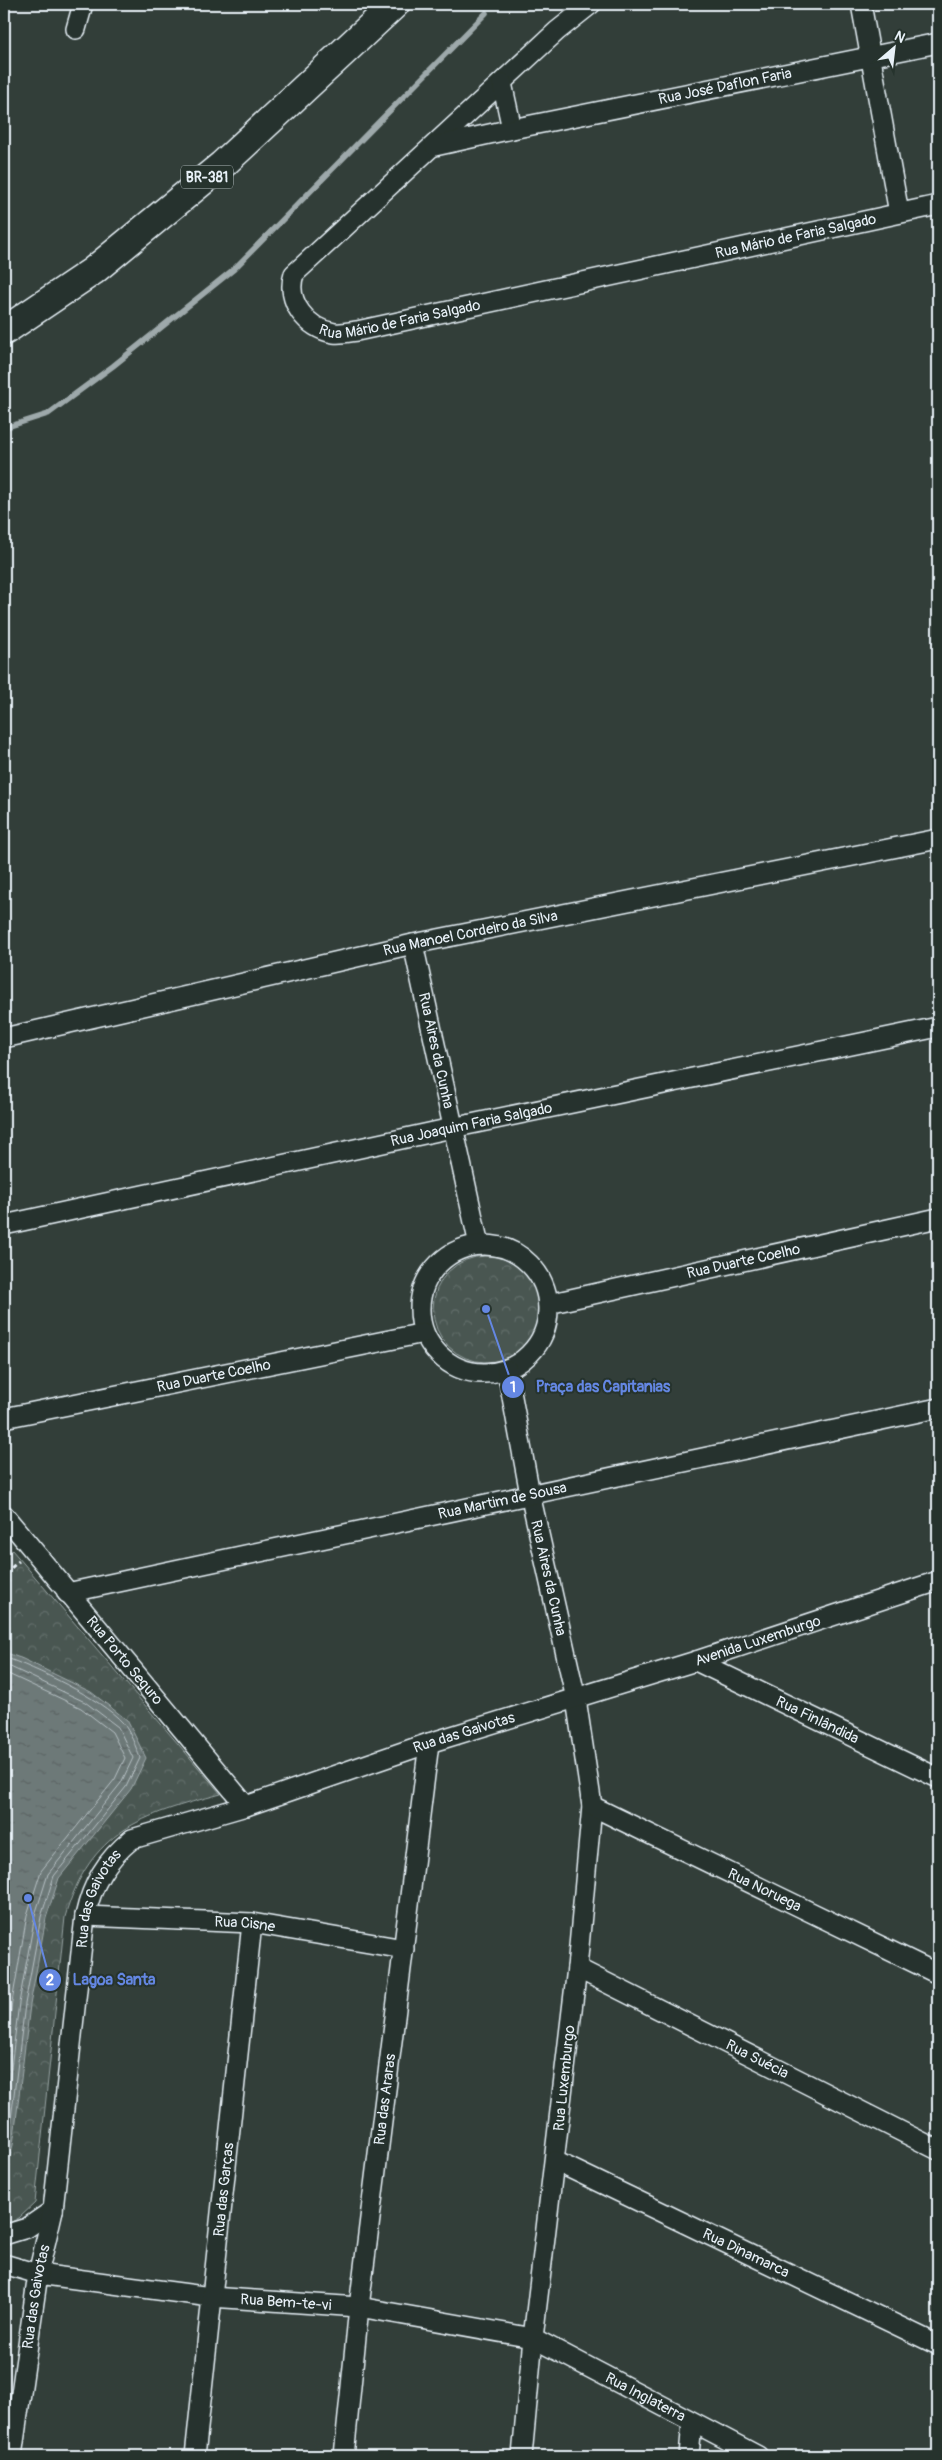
<svg xmlns="http://www.w3.org/2000/svg" width="942" height="2460" font-family="Pangolin,sans-serif">
	<style>
		.park { fill: url(#park-crowns); stroke: #98a4a4 }
		.water { fill: url(#water-ripples); stroke: #9ea9ab }
		.lines { fill: none; stroke-linecap: round; stroke-linejoin: round }
		.shore { stroke: #b7c1c5; stroke-width: 1 }
		.stream { stroke: #9ea9ab; stroke-width: 5.5 }
		.minor-casing { stroke: #e8f1f8; stroke-width: 22 }
		.trunk-casing { stroke: #e8f1f8; stroke-width: 31 }
		.path { stroke: #e8f1f8; stroke-width: 3; stroke-dasharray: 5 4; stroke-linecap: butt }
		.minor { stroke: #26332d; stroke-width: 19 }
		.trunk { stroke: #26332d; stroke-width: 28 }
		.labels { text-anchor: middle; stroke-width: 4; stroke-linejoin: round; paint-order: stroke }
		.shield { fill: #26332d; stroke: #aeb8bb; stroke-width: 1 }
		.shield-label { font-size: 14px; font-weight: bold; fill: #e8f1f8 }
		.street-label { font-size: 15px; fill: #e8f1f8; stroke: #26332d }
		.leader { fill: none; stroke: #6487e3; stroke-width: 2 }
		.callout-dot { fill: #6487e3; stroke: #26332d; stroke-width: 2 }
		.mark-label { font-size: 15px; text-anchor: middle; font-weight: bold; fill: #fff }
		.callout-label { font-size: 16px; text-anchor: middle; font-weight: bold; fill: #6487e3; stroke: #26332d; stroke-width: 4; stroke-linejoin: round; paint-order: stroke }
	</style>
	<defs>
		<pattern id="park-crowns" width="20" height="18" patternUnits="userSpaceOnUse" patternTransform="scale(1.25)"><rect width="20" height="18" fill="#495651"/><path d="M2 6a3 3 0 1 1 6 0M12 15a3 3 0 1 1 6 0" fill="none" stroke="#636f6b"/></pattern>
		<pattern id="water-ripples" width="26" height="14" patternUnits="userSpaceOnUse" patternTransform="scale(1.25)"><rect width="26" height="14" fill="#6d7978"/><path d="M2 4q2-2 4 0t4 0M15 11q2-2 4 0t4 0" fill="none" stroke="#5b6363"/></pattern>
	</defs>
	<rect width="100%" height="100%" fill="#323e39"/>
	<filter id="ink" filterUnits="userSpaceOnUse"><feTurbulence type="fractalNoise" baseFrequency=".02" numOctaves="2"/><feDisplacementMap in="SourceGraphic" scale="10" xChannelSelector="R" yChannelSelector="G"/><feConvolveMatrix kernelMatrix="1 2 1 2 8 2 1 2 1" color-interpolation-filters="sRGB"/></filter>
	<g filter="url(#ink)">
		<path class="park" d="M433 1309a53 53 0 1 1 106 0a53 53 0 1 1-106 0Z
			M12 1550 221 1794C142 1815 90 1830 65 1917L35 2203 19 2218 4 2226V1556Z"/>
		<path class="water" d="M4 1652 23 1659 91 1692 127 1720 146 1758 131 1789 59 1878 46 1918 30 2005 13 2145 4 2177Z"/>
		<g class="lines">
			<path class="shore" d="M4 1657C35 1668 101 1698 123 1723 130 1732 136 1747 140 1758L126 1787 54 1876 41 1917 25 2004 8 2144 4 2158
				M4 1664 85 1702 118 1727 133 1758 121 1783 48 1874 35 1915 19 2003 4 2125
				M4 1672 81 1708 112 1732 125 1758 115 1779 41 1871 27 1915 12 2002 4 2065"/>
			<path class="stream" d="M4 428 48 414 113 366 234 269 486 13"/>
			<g class="minor-casing">
				<g id="minor">
					<path id="s1" d="M591 4 557 31 294 274C285 301 307 329 334 333 341 334 350 332 357 331L938 205"/>
					<path d="M861 4 899 213"/>
					<path d="M76 29 83 4"/>
					<path d="M502 83 512 129"/>
					<path id="s2" d="M435 146 512 129 938 43"/>
					<path id="s3" d="M413 944 479 1245"/>
					<path id="s4" d="M4 1038 413 944 938 839"/>
					<path id="s5" d="M4 1225 452 1128 938 1027"/>
					<circle cx="484" cy="1309" r="64"/>
					<path id="s6" d="M548 1304 938 1218"/>
					<path id="s7" d="M507 1370 530 1494 576 1699 592 1806 577 1968 533 2338 522 2456"/>
					<path id="s8" d="M4 1418 424 1333"/>
					<path id="s9" d="M4 1515 246 1806"/>
					<path id="s10" d="M67 1593 938 1408"/>
					<path id="s11" d="M696 1661 938 1778"/>
					<path id="s12" d="M592 1806 938 1974"/>
					<path id="s13" d="M85 1916 252 1923 404 1949"/>
					<path id="s14" d="M577 1968 938 2150"/>
					<path id="s15" d="M555 2161 938 2345"/>
					<path d="M4 2235 27 2228 53 2210"/>
					<path id="s16" d="M4 2264 38 2274 211 2297 359 2307 533 2338 758 2456"/>
					<path id="s17" d="M12 2456 38 2274 53 2210 85 1916C92 1884 106 1860 132 1839L246 1806 429 1743 696 1661 938 1581"/>
					<path id="s18" d="M195 2456 252 1923"/>
					<path id="s19" d="M344 2456 359 2307 429 1743"/>
					<path d="M689 2456 692 2422"/>
				</g>
			</g>
			<g class="trunk-casing">
				<path id="trunk" d="M4 331 93 271 222 165 395 4"/>
			</g>
			<path class="path" d="M4 1574 19 1561"/>
			<use href="#minor" class="minor"/>
			<use href="#trunk" class="trunk"/>
		</g>
	</g>
	<g class="labels">
		<rect class="shield" x="181" y="165.5" width="52" height="23" rx="4"/>
		<g class="shield-label">
			<text x="207" y="182">BR-381</text>
		</g>
		<g class="street-label">
			<text dy="5" stroke="none"><textPath href="#s2" startOffset="296">Rua José Daflon Faria</textPath></text>
			<text dy="5" stroke="none"><textPath href="#s1" startOffset="954">Rua Mário de Faria Salgado</textPath></text>
			<text dy="5" stroke="none"><textPath href="#s1" startOffset="549">Rua Mário de Faria Salgado</textPath></text>
			<text dy="5" stroke="none"><textPath href="#s4" startOffset="478">Rua Manoel Cordeiro da Silva</textPath></text>
			<text dy="5" stroke="none"><textPath href="#s3" startOffset="109">Rua Aires da Cunha</textPath></text>
			<text dy="5" stroke="none"><textPath href="#s5" startOffset="478">Rua Joaquim Faria Salgado</textPath></text>
			<text dy="5" stroke="none"><textPath href="#s6" startOffset="200">Rua Duarte Coelho</textPath></text>
			<text dy="5" stroke="none"><textPath href="#s8" startOffset="214">Rua Duarte Coelho</textPath></text>
			<text dy="5" stroke="none"><textPath href="#s10" startOffset="445">Rua Martim de Sousa</textPath></text>
			<text dy="5" stroke="none"><textPath href="#s7" startOffset="212">Rua Aires da Cunha</textPath></text>
			<text dy="5" stroke="none"><textPath href="#s17" startOffset="1294">Avenida Luxemburgo</textPath></text>
			<text dy="5" stroke="none"><textPath href="#s9" startOffset="189">Rua Porto Seguro</textPath></text>
			<text dy="5" stroke="none"><textPath href="#s11" startOffset="135">Rua Finlândida</textPath></text>
			<text dy="5" stroke="none"><textPath href="#s17" startOffset="986">Rua das Gaivotas</textPath></text>
			<text dy="5" stroke="none"><textPath href="#s12" startOffset="192">Rua Noruega</textPath></text>
			<text dy="5" stroke="none"><textPath href="#s17" startOffset="566">Rua das Gaivotas</textPath></text>
			<text dy="5" stroke="none"><textPath href="#s13" startOffset="160">Rua Cisne</textPath></text>
			<text dy="5" stroke="none"><textPath href="#s14" startOffset="202">Rua Suécia</textPath></text>
			<text transform="translate(564 2078) rotate(-84)" y="5">Rua Luxemburgo</text>
			<text dy="5" stroke="none"><textPath href="#s19" startOffset="359">Rua das Araras</textPath></text>
			<text dy="5" stroke="none"><textPath href="#s18" startOffset="268">Rua das Garças</textPath></text>
			<text dy="5" stroke="none"><textPath href="#s15" startOffset="212">Rua Dinamarca</textPath></text>
			<text dy="5" stroke="none"><textPath href="#s17" startOffset="161">Rua das Gaivotas</textPath></text>
			<text dy="5" stroke="none"><textPath href="#s16" startOffset="285">Rua Bem-te-vi</textPath></text>
			<text dy="5" stroke="none"><textPath href="#s16" startOffset="662">Rua Inglaterra</textPath></text>
		</g>
	</g>
	<path class="leader" d="M486 1309L513 1387M28 1898L50 1980"/>
	<g class="callout-dot">
		<circle cx="486" cy="1309" r="5"/>
		<circle cx="28" cy="1898" r="5"/>
		<circle cx="513" cy="1387" r="12"/>
		<circle cx="50" cy="1980" r="12"/>
	</g>
	<g class="mark-label">
		<text x="513" y="1392">1</text>
		<text x="50" y="1985">2</text>
	</g>
	<g class="callout-label">
		<text x="603" y="1392">Praça das Capitanias</text>
		<text x="114" y="1985">Lagoa Santa</text>
	</g>
	<rect width="942" height="2460" fill="none" stroke="#26332d" stroke-width="20"/>
	<rect x="10" y="10" width="922" height="2440" fill="none" stroke="#e8f1f8" stroke-width="2" filter="url(#ink)"/>
	<g transform="translate(894 48) rotate(28)" stroke="#26332d" stroke-width="4" paint-order="stroke">
	<path d="M0-4L9 19L0 12L-9 19Z" fill="#e8f1f8"/>
	<text y="-8" font-size="14" font-weight="bold" text-anchor="middle" fill="#e8f1f8">N</text>
	</g>
</svg>
